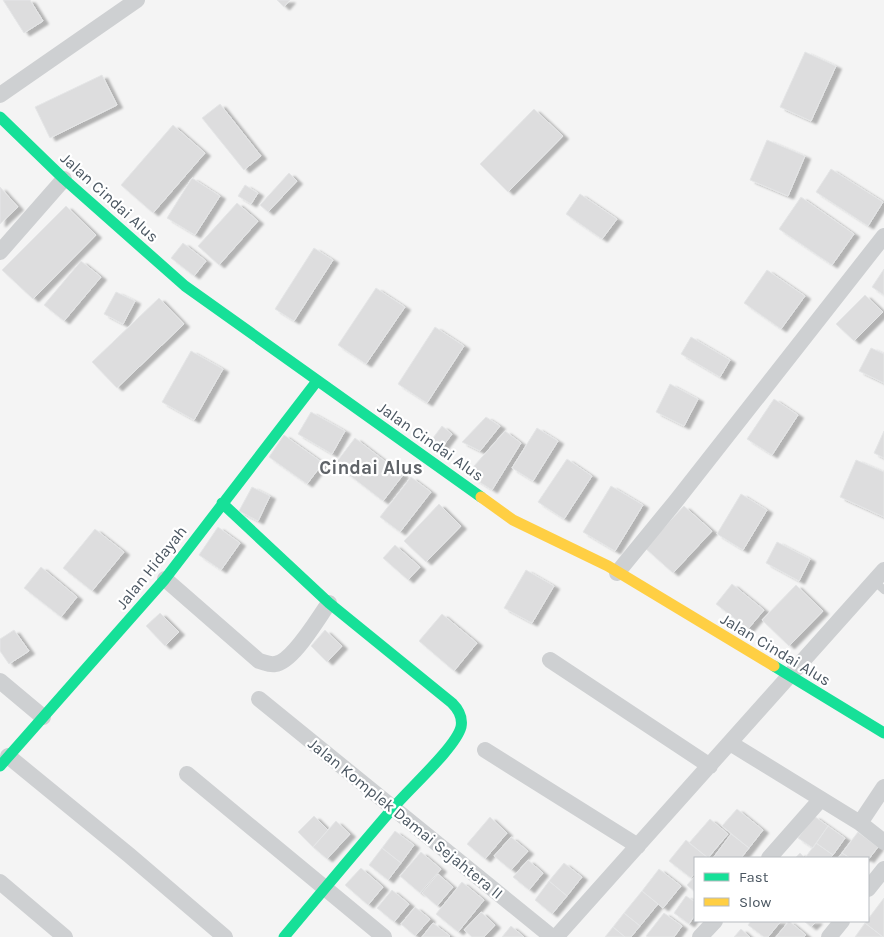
<svg xmlns="http://www.w3.org/2000/svg" width="884" height="937" font-family="Karla,sans-serif">
	<style>
		.building { fill: #ddddde; stroke: #e5e6e7; filter: url(#shadow) }
		.lines { fill: none; stroke-linecap: round; stroke-linejoin: round }
		.lane { stroke: #ced0d2; stroke-width: 8 }
		.street { stroke: #ced0d2; stroke-width: 16 }
		.fast { stroke: #16e098; stroke-width: 11 }
		.slow { stroke: #ffcf43; stroke-width: 11 }
		.labels { text-anchor: middle; stroke-width: 4.5; stroke-linejoin: round; paint-order: stroke }
		.street-label { font-size: 16px; fill: #4a5661; stroke: #fff }
		.quarter-label { font-size: 19px; font-weight: bold; fill: #5f6368; stroke: #fff }
	</style>
	<defs>
		<filter id="shadow"><feDropShadow dx="5.5" dy="3" stdDeviation="1" flood-color="#0004"/></filter>
	</defs>
	<rect width="100%" height="100%" fill="#f4f4f4"/>
	<path class="building" d="M3 0H30L43 21 24 33Z
		M277 0H290L284 7Z
		M805 52 836 66 811 121 780 107Z
		M102 75 117 105 50 138 35 107Z
		M220 104 261 156 244 170 202 118Z
		M534 109 563 136 508 192 480 164Z
		M173 125 205 153 153 213 121 185Z
		M767 140 805 156 788 196 750 180Z
		M831 169 883 202 868 226 816 192Z
		M289 173 297 181 268 212 260 205Z
		M192 178 220 196 195 235 167 218Z
		M245 185 258 193 251 204 238 196Z
		M0 187 18 207 0 224Z
		M580 194 617 219 602 239 566 214Z
		M801 197 854 234 832 265 779 229Z
		M237 203 258 221 219 265 198 246Z
		M66 206 96 235 33 299 2 270Z
		M183 243 206 261 194 276 171 258Z
		M314 248 333 260 294 321 275 309Z
		M81 261 101 277 64 321 44 305Z
		M884 269V295L872 287Z
		M767 270 805 296 781 329 744 303Z
		M376 288 405 307 366 364 338 345Z
		M116 292 135 301 123 324 104 314Z
		M865 295 883 312 854 341 836 324Z
		M159 298 184 324 117 388 92 362Z
		M435 327 464 346 427 403 398 384Z
		M691 337 730 360 720 377 681 354Z
		M871 348 884 354V383L859 371Z
		M191 351 223 369 194 420 162 402Z
		M670 384 698 399 684 426 656 412Z
		M774 399 798 415 772 455 747 439Z
		M311 412 345 431 332 454 298 434Z
		M486 417 500 426 480 451 462 442Z
		M442 426 452 434 440 450 430 442Z
		M537 428 558 441 533 481 512 468Z
		M505 431 521 443 492 490 467 474Z
		M884 431V458L874 453Z
		M284 435 323 463 307 484 269 457Z
		M355 438 403 475 383 501 335 464Z
		M567 459 592 476 564 519 538 502Z
		M856 460 884 472V517L840 497Z
		M411 477 431 492 400 532 380 517Z
		M611 486 643 505 615 551 583 532Z
		M252 487 270 496 258 521 239 511Z
		M741 494 767 510 743 550 717 534Z
		M439 504 461 526 426 562 404 541Z
		M684 506 712 531 673 573 645 548Z
		M218 527 240 543 221 570 199 555Z
		M95 529 124 552 92 591 63 568Z
		M777 542 810 559 799 581 766 563Z
		M395 545 420 567 408 580 383 558Z
		M41 567 77 597 61 617 24 588Z
		M526 570 554 586 532 623 504 608Z
		M732 584 764 610 748 629 716 604Z
		M796 585 823 611 789 646 762 620Z
		M160 613 179 632 165 646 146 626Z
		M442 614 477 643 454 671 419 641Z
		M14 630 29 651 9 664 0 651V639Z
		M325 630 342 646 327 662 311 646Z
		M737 809 763 830 749 848 722 826Z
		M314 816 328 830 313 847 298 832Z
		M814 816 828 826 813 848 798 838Z
		M490 817 507 833 485 859 467 844Z
		M710 819 728 834 708 858 689 843Z
		M336 821 350 834 327 859 313 847Z
		M828 826 845 838 833 855 816 843Z
		M395 831 414 845 401 863 382 848Z
		M858 832 878 847 868 860V858H850L842 853Z
		M731 834 749 848 741 858H713Z
		M511 837 528 851 511 870 494 856Z
		M686 840 708 858H695V873L691 878 669 861Z
		M816 843 833 855 830 858H805Z
		M382 848 401 863 388 880 369 865Z
		M421 852 441 869 420 893 400 876Z
		M800 853 805 858H806H795Z
		M842 853 850 858H838Z
		M528 860 543 873 529 890 513 877Z
		M564 863 582 877 567 896 549 881Z
		M361 868 383 887 368 905 345 885Z
		M659 869 681 886 663 908 642 891Z
		M438 874 453 887 437 906 422 893Z
		M695 876V892L687 885Z
		M549 881 567 896 552 914 535 900Z
		M462 882 484 900 458 932 436 914Z
		M392 890 409 904 394 922 377 908Z
		M642 891 658 904 640 926 624 913Z
		M686 896 695 902V915L689 924 674 913Z
		M884 898V937H883L865 923Z
		M415 907 430 919 415 936 401 924Z
		M481 912 495 925 484 937H472L464 930Z
		M624 913 640 926 631 937H625L613 927Z
		M664 913 682 926 674 937H648L646 936Z
		M751 921H781L768 937H764L748 925Z
		M789 921 806 935 804 937H776Z
		M804 921H817L811 927Z
		M433 923 450 936 449 937H422Z
		M865 923 883 937H855Z
		M511 926 524 937H502Z
		M613 927 625 937H605Z
		M741 929 750 937H734Z"/>
	<g class="lines">
		<path class="lane" d="M874 581 884 590"/>
		<path class="street" d="M0 95 137 0
			M0 252 64 179
			M617 573 676 501 884 236
			M165 579 259 661C264 662 269 665 275 664 293 662 318 618 329 603
			M550 660 710 766
			M0 681 43 717
			M259 699 552 937
			M730 743 860 823
			M485 750 638 846
			M8 756 129 855 225 937
			M187 774 384 937
			M884 787 860 823 884 842
			M769 858 821 799
			M0 882 65 937
			M868 889 884 869
			M556 937 884 570
			M700 937 715 921
			M829 937 842 921"/>
		<path class="fast" d="M0 117 64 179 185 286 481 497
			M222 503 329 603 452 703C458 709 463 717 461 727 456 747 408 790 393 808 356 851 320 894 284 937
			M774 666 884 733
			M0 766 165 579 317 381"/>
		<path class="slow" d="M481 497 513 520 608 566 774 666"/>
	</g>
	<g class="labels">
		<g class="street-label">
			<text transform="translate(110 197) rotate(42)" y="6">Jalan Cindai Alus</text>
			<text transform="translate(431 441) rotate(35)" y="6">Jalan Cindai Alus</text>
			<text transform="translate(151 567) rotate(-51)" y="6">Jalan Hidayah</text>
			<text transform="translate(776 649) rotate(31)" y="6">Jalan Cindai Alus</text>
			<text transform="translate(406 818) rotate(39)" y="6">Jalan Komplek Damai Sejahtera II</text>
		</g>
		<g class="quarter-label">
			<text x="371" y="474">Cindai Alus</text>
		</g>
	</g>
	<rect x="694" y="857" width="175" height="65" fill="#ffffff" stroke="#b7bbc0"/>
	<rect x="704" y="873" width="25" height="8" fill="#16e098" stroke="#b7bbc0"/>
	<text x="739" y="882" font-size="15" fill="#4a5661">Fast</text>
	<rect x="704" y="898" width="25" height="8" fill="#ffcf43" stroke="#b7bbc0"/>
	<text x="739" y="907" font-size="15" fill="#4a5661">Slow</text>
</svg>
